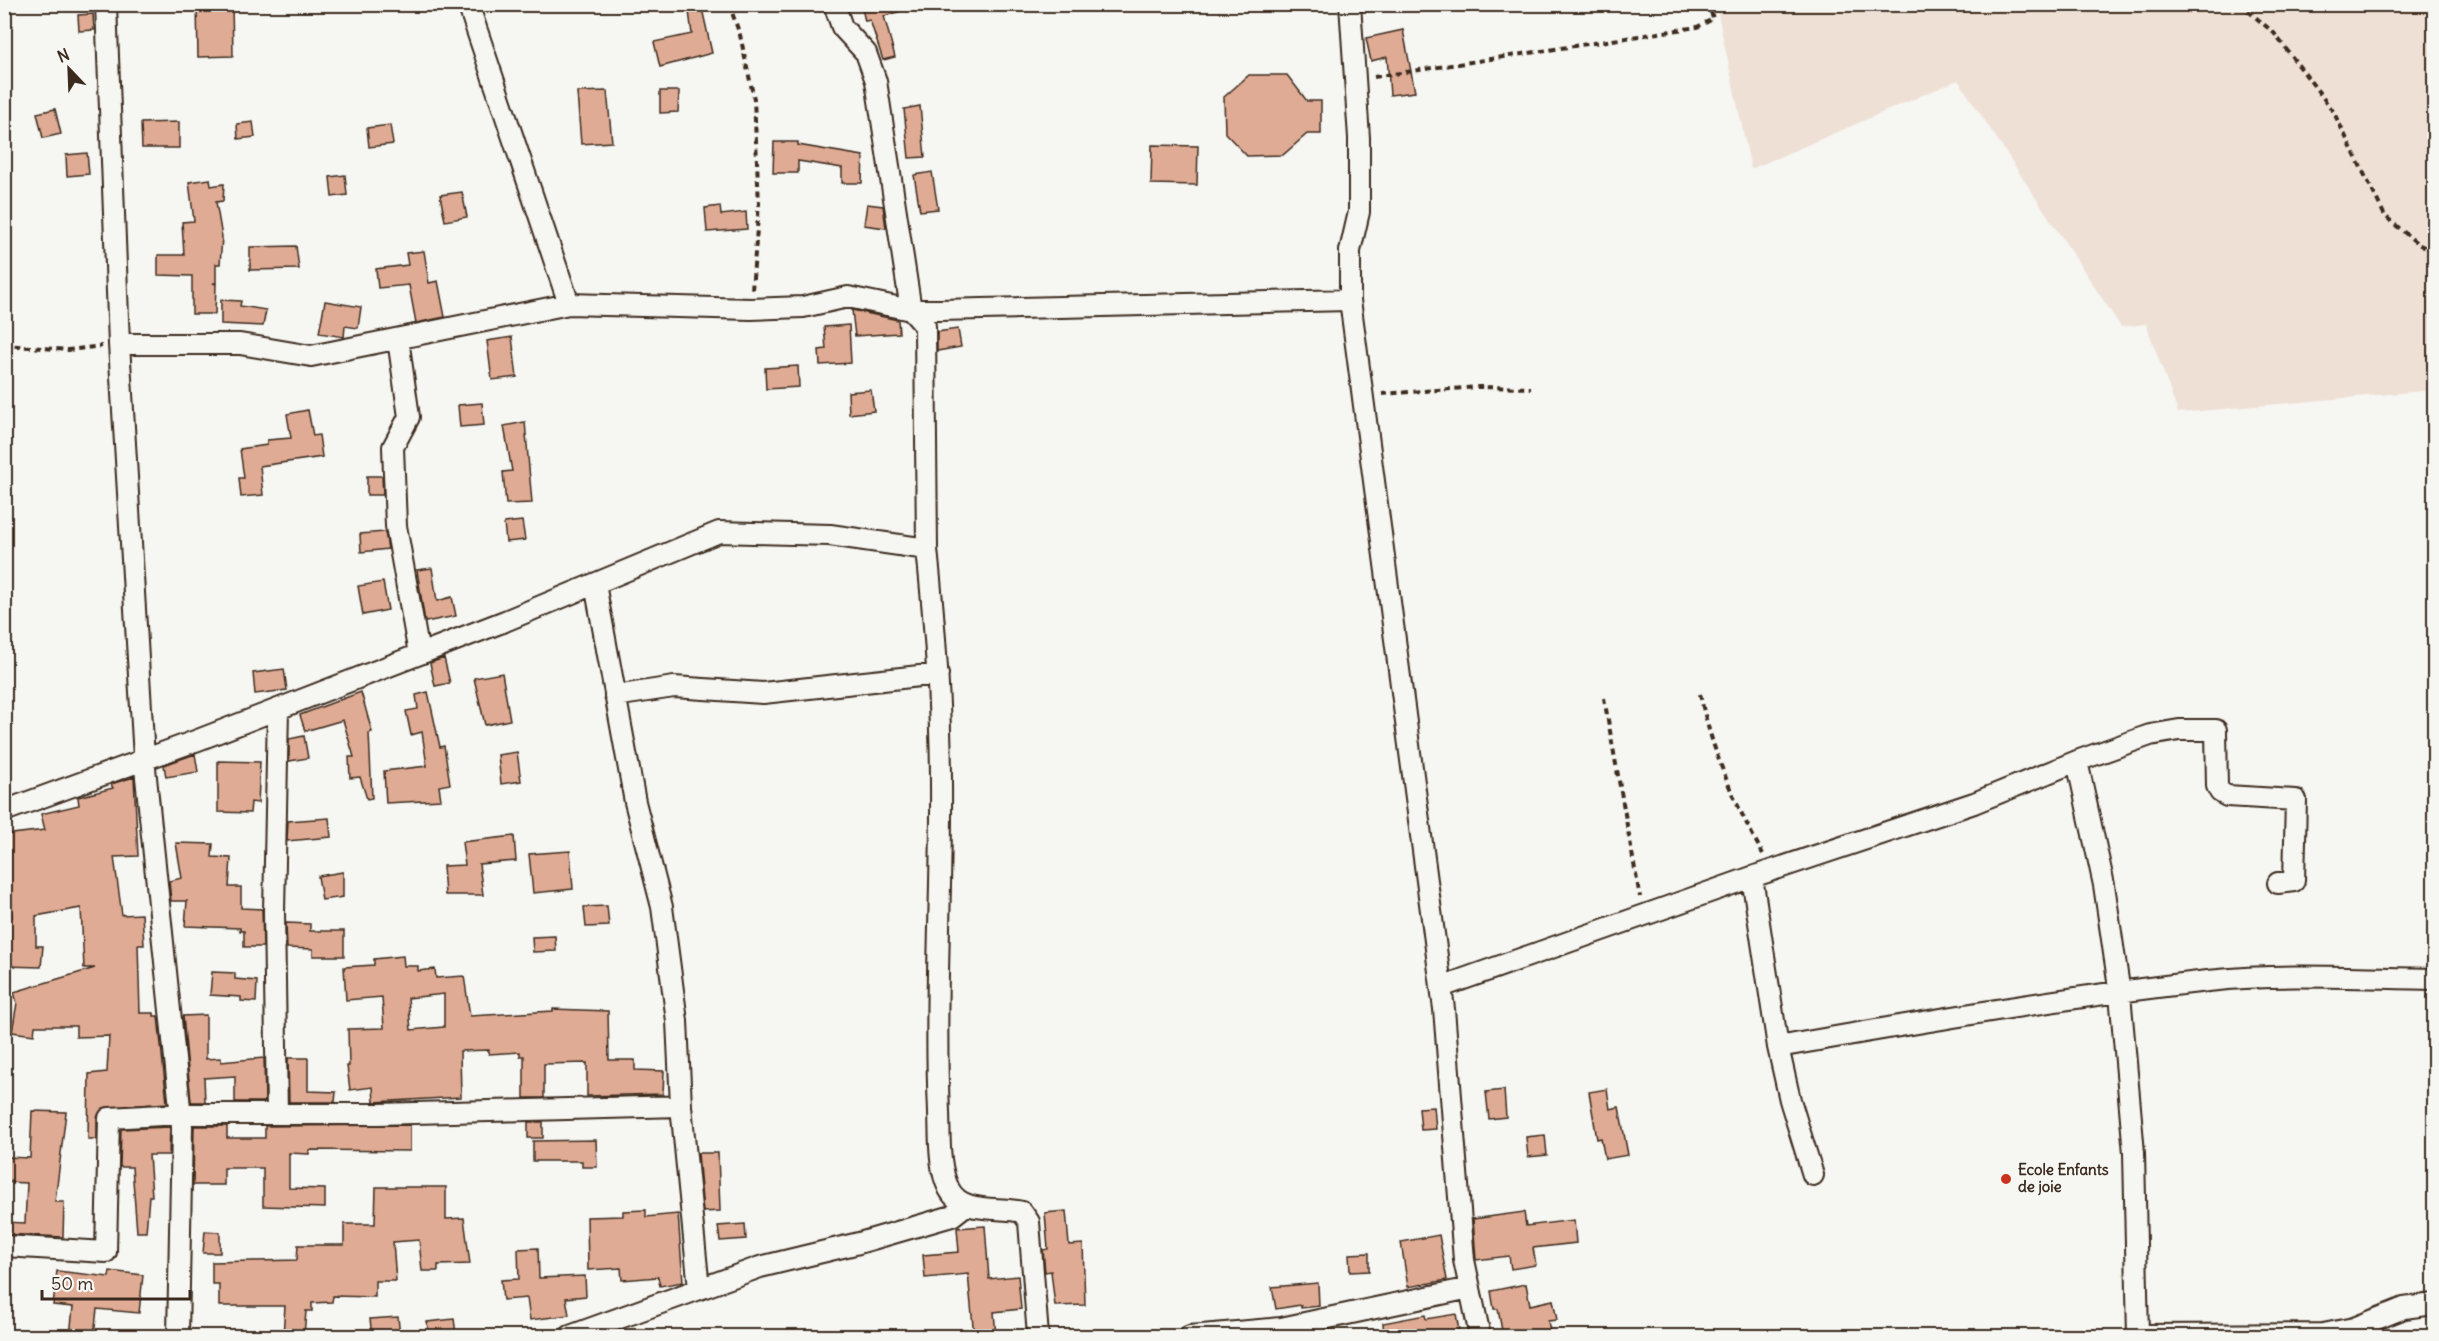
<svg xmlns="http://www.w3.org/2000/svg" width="2439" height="1341" font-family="Delius,sans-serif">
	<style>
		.built { fill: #efe0d6 }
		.building { fill: #e0ab94; stroke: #3b2a1e; stroke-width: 1.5; fill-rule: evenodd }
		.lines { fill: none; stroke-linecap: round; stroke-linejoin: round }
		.minor-casing { stroke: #3b2a1e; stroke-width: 24 }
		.path { stroke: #3b2a1e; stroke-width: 4; stroke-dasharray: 6 4.5; stroke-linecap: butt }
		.minor { stroke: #f6f6f2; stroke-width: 20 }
		.poi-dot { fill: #c8321e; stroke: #f6f6f2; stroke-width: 2 }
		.labels { text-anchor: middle; stroke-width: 6; stroke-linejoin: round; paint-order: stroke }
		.poi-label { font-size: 15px; font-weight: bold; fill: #3b2a1e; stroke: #f6f6f2; text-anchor: start }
	</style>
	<rect width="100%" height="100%" fill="#f6f6f2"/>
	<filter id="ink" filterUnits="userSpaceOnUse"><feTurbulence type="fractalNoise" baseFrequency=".0167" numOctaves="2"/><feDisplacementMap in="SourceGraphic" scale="12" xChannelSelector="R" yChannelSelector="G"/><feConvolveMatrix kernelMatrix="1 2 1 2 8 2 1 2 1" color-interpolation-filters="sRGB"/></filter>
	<g filter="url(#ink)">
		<path class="built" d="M1716 5H2434V390L2178 413 2146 324 2121 327 1958 80 1751 169Z"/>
		<path class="building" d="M197 4H232L233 56 198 57Z
			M688 4H701L712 53 660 67 654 42 692 34Z
			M861 4H907L908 9 884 16 895 57 883 60 870 20 865 21Z
			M93 14 94 30 79 31 78 15Z
			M1403 30 1415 92 1390 95 1387 57 1371 61 1366 38Z
			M1249 75H1287L1307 101H1321V134H1307L1283 155 1247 156 1225 133 1224 97Z
			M607 91 612 142 581 144 577 92Z
			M660 91H679L678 112 660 113Z
			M920 106 925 157 909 158 904 109Z
			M55 109 61 134 43 138 37 113Z
			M179 122V148H142L141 123Z
			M253 122 255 137 238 139 237 124Z
			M390 125 393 144 369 147 367 128Z
			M774 142H798V145L863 156 862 183H842V168L798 161V173H773Z
			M1152 145 1198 146 1197 185 1151 184Z
			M87 153 89 174 67 176 66 155Z
			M932 172 938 209 920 211 914 175Z
			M345 175 347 195 332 197 330 177Z
			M210 179 211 186 224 184 223 201 216 202 222 237 220 264H216V283H213L216 284 215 314H192V276L158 275V255H184L182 222 194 221 189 182Z
			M462 192 467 217 445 221 440 195Z
			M867 204 883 206 886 228 864 225Z
			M720 206 721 215 746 212 747 229 707 232 705 208Z
			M296 246 299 269 250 270V247Z
			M424 251 429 283 438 281 445 317 416 323 409 285 378 288 376 269 408 265 406 253Z
			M221 300 241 301 240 306 266 310 263 326 221 324Z
			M325 301 361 307 358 328 345 326 344 337 319 333Z
			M852 310 898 320 899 333 855 336Z
			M849 325 851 363 820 365 819 350 826 349 824 327Z
			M958 329 961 347 937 351V332Z
			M512 337 517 377 492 380 487 341Z
			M798 366 799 387 766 389 765 368Z
			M871 390 874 411 849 414 848 392Z
			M482 403 484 425 460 427 458 405Z
			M308 410 313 436 319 435 322 457 260 466 263 495 241 497 239 478H244L240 449 267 445V440L291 438 287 414Z
			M525 422 532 503 506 504 503 472 512 471 504 426Z
			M367 476H382L383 495H367Z
			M522 521 525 540 506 542 504 523Z
			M385 532 388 549 361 552 360 534Z
			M432 568 437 601 452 597 456 616 425 622 417 570Z
			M383 582 388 610 363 615 358 586Z
			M444 658 450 683 435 686 430 663Z
			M284 669 287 690 255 694 253 673Z
			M502 673 510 720 485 725 474 678Z
			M361 692 372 732 369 733 372 798 367 799 360 777 350 778 349 757H354L343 720 305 731 300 715Z
			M428 692 440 747 444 746 450 784 439 786 441 800 386 803 384 771 427 766 422 732 411 735 406 711 418 709 416 695Z
			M304 736 308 758 289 761V739Z
			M517 752 521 781 501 784 498 755Z
			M195 754 198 772 166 777 164 765Z
			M218 761 260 762 258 803 251 802 250 813 218 812Z
			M134 777 138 856 114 857 122 915 142 914 144 945H138L140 1013H154V1016H158L167 1103 103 1108 97 1117V1139H88L89 1074 107 1072 109 1036 76 1037V1026H35L34 1035 12 1032 17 1003 14 992 95 968H84L81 908 36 916V946H43L41 967 4 966 8 917H12L7 865H4V835L45 830 41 814 79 805 78 797 113 788 111 784Z
			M329 818 331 837 287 841 288 821Z
			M514 836 516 861 479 864 483 895H445L443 866 465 865 462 842Z
			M176 843 213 844 212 857 231 858 229 887H241V908L262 909 263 947H244V931H240V928L185 926 187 901H171L169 881 182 878Z
			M570 851 573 889 533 893 529 854Z
			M343 872V897L322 900 318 876Z
			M607 906 609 926 586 927 584 907Z
			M286 923 310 924V931H344V956H313V949L287 948Z
			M555 936 556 951 533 952 532 937Z
			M403 956 404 966H418V971L435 969 436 978 464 976 470 1016 553 1011V1009L608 1011 609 1060H635V1070L664 1071 663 1094 587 1096V1063L544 1064V1098H524V1056H520V1052L489 1054V1050L460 1051 461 1097 374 1102 373 1087 350 1090 347 1066H349L348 1029 384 1028 382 997 346 1000 344 967 374 965V959ZM444 994V1027L411 1030 408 998Z
			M212 972 235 973V979L257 981 256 1002 241 1001V997L210 995Z
			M206 1015V1059L221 1058V1062L264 1058 265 1102H235V1076L204 1078 205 1102H191L183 1016Z
			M288 1058H308V1091L336 1092 335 1102H289Z
			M1607 1089 1610 1109 1619 1107 1628 1155 1605 1159 1601 1138 1597 1139 1589 1092Z
			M1504 1090 1506 1117 1489 1119 1486 1092Z
			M1434 1107 1436 1129 1421 1130 1419 1108Z
			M32 1111 66 1112 55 1202H64L63 1237 4 1234V1222L25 1223 27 1183 4 1182V1157L30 1158Z
			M528 1122H543V1138H528Z
			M410 1125V1151L309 1150V1154L289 1153V1188L325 1189V1208L263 1206V1168H224V1185H193L194 1126H227V1138H265V1126Z
			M170 1127 169 1155H149L152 1196H149L146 1232H137L132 1167H120L121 1129Z
			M1545 1135 1547 1155 1528 1157 1526 1137Z
			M596 1140 597 1167H582V1161H533V1141Z
			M698 1153H718L720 1211 703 1212Z
			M376 1187H446V1219L464 1218 470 1264 438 1265V1271H422L419 1240 393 1242 396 1281H375V1297L333 1296 332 1302 312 1303V1311H306L304 1336H283L285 1306H219V1284H212V1262L297 1260 298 1245H344V1224H375Z
			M646 1210V1217L678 1214 683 1282 660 1286 658 1277 622 1280 621 1268 588 1270 587 1217 623 1216V1211Z
			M1066 1211 1069 1245 1083 1244 1085 1305 1055 1306 1051 1271 1045 1272 1043 1250 1048 1249 1045 1213Z
			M1524 1212 1526 1226 1574 1220 1576 1243 1533 1248 1536 1265 1511 1269 1509 1256 1476 1260 1473 1219Z
			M745 1224 746 1239 720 1241 718 1226Z
			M985 1226 989 1279 1018 1276 1021 1309 994 1312 996 1336H974L968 1274 925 1278 923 1255 959 1252 957 1228Z
			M205 1231 220 1232V1253H203Z
			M1439 1235 1447 1280 1408 1287 1401 1242Z
			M538 1248 539 1278 585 1276 586 1296 566 1298 569 1315 530 1320 527 1298 503 1300 501 1280 519 1279 518 1249Z
			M1369 1253V1271L1350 1272 1349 1254Z
			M57 1271 109 1277 110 1271 143 1275 139 1313 97 1309 94 1336H70L73 1307 53 1305Z
			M1318 1283 1319 1306 1301 1308V1305L1276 1309 1272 1287Z
			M1526 1284 1530 1305 1553 1300 1557 1320 1548 1321 1551 1336H1503L1498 1309H1494L1491 1291Z
			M1456 1314 1460 1336H1384L1383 1323 1425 1315 1426 1319Z
			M398 1317 400 1336H372L370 1319Z
			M454 1319 456 1334 429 1336 427 1322Z"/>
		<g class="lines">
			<g class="minor-casing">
				<path id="minor" d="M106 4 119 344 144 758 182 1127 178 1336
					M468 4 569 304
					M1350 4 1359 138V212L1350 251V300L1444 1009 1464 1260 1480 1336
					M398 339 409 417 393 447 396 526 419 654
					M119 344H240L311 356 569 304 751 309 803 307 848 297 911 310H939L1350 300
					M927 549C935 627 941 706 941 785 942 894 934 1003 939 1112 940 1136 938 1167 949 1189 962 1215 998 1206 1022 1212L1029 1222 1038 1336
					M595 584 635 802 662 907 677 1021 681 1106 699 1289
					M615 696 674 687 763 693 938 674
					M2077 761 2104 885 2120 994 2134 1153 2138 1336
					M4 811 198 740 505 621 719 532 830 535 927 549 925 326 911 310 876 81 866 53 842 27 834 4
					M1752 877 1778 1047C1921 1022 2064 997 2208 981 2283 973 2360 978 2434 979
					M1441 987 1752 877 1974 803 2077 761 2150 735 2179 730H2216L2217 786 2220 792 2227 796 2296 800 2294 881 2278 883
					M1778 1047 1790 1100 1813 1175
					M277 1114 274 912 278 709
					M4 1246 106 1252 109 1118 180 1114H378L681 1106
					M2138 1335 2323 1334 2354 1328 2404 1308 2434 1304
					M570 1336 760 1267 859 1243 952 1216 966 1205
					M1190 1336 1281 1328 1470 1288"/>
			</g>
			<path class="path" d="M729 4 740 35 754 99 759 204 752 290
				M2240 4 2274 33 2333 111 2385 216 2418 244 2434 252
				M1374 77 1697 27 1713 19 1709 4
				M4 345 68 350 102 346
				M1382 394 1478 387 1531 388
				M1700 694C1712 751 1734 803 1763 854
				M1604 698 1640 897"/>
			<use href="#minor" class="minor"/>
		</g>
	</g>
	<circle class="poi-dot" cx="2006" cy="1179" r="6"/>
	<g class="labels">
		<g class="poi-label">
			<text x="2018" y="1175">Ecole Enfants<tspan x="2018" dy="17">de joie</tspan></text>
		</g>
	</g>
	<rect width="2439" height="1341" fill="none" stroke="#f6f6f2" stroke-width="24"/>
	<rect x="12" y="12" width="2415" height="1317" fill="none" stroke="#3b2a1e" stroke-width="2" filter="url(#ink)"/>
	<g transform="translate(69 69) rotate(337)" stroke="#f6f6f2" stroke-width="4.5" paint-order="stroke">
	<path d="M0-4.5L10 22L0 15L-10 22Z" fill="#3b2a1e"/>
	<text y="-9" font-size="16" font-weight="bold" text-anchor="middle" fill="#3b2a1e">N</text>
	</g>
	<path d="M42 1290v9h148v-9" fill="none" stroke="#3b2a1e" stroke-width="3"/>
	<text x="51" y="1290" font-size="18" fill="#3b2a1e" stroke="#f6f6f2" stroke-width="4.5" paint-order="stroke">50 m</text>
</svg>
